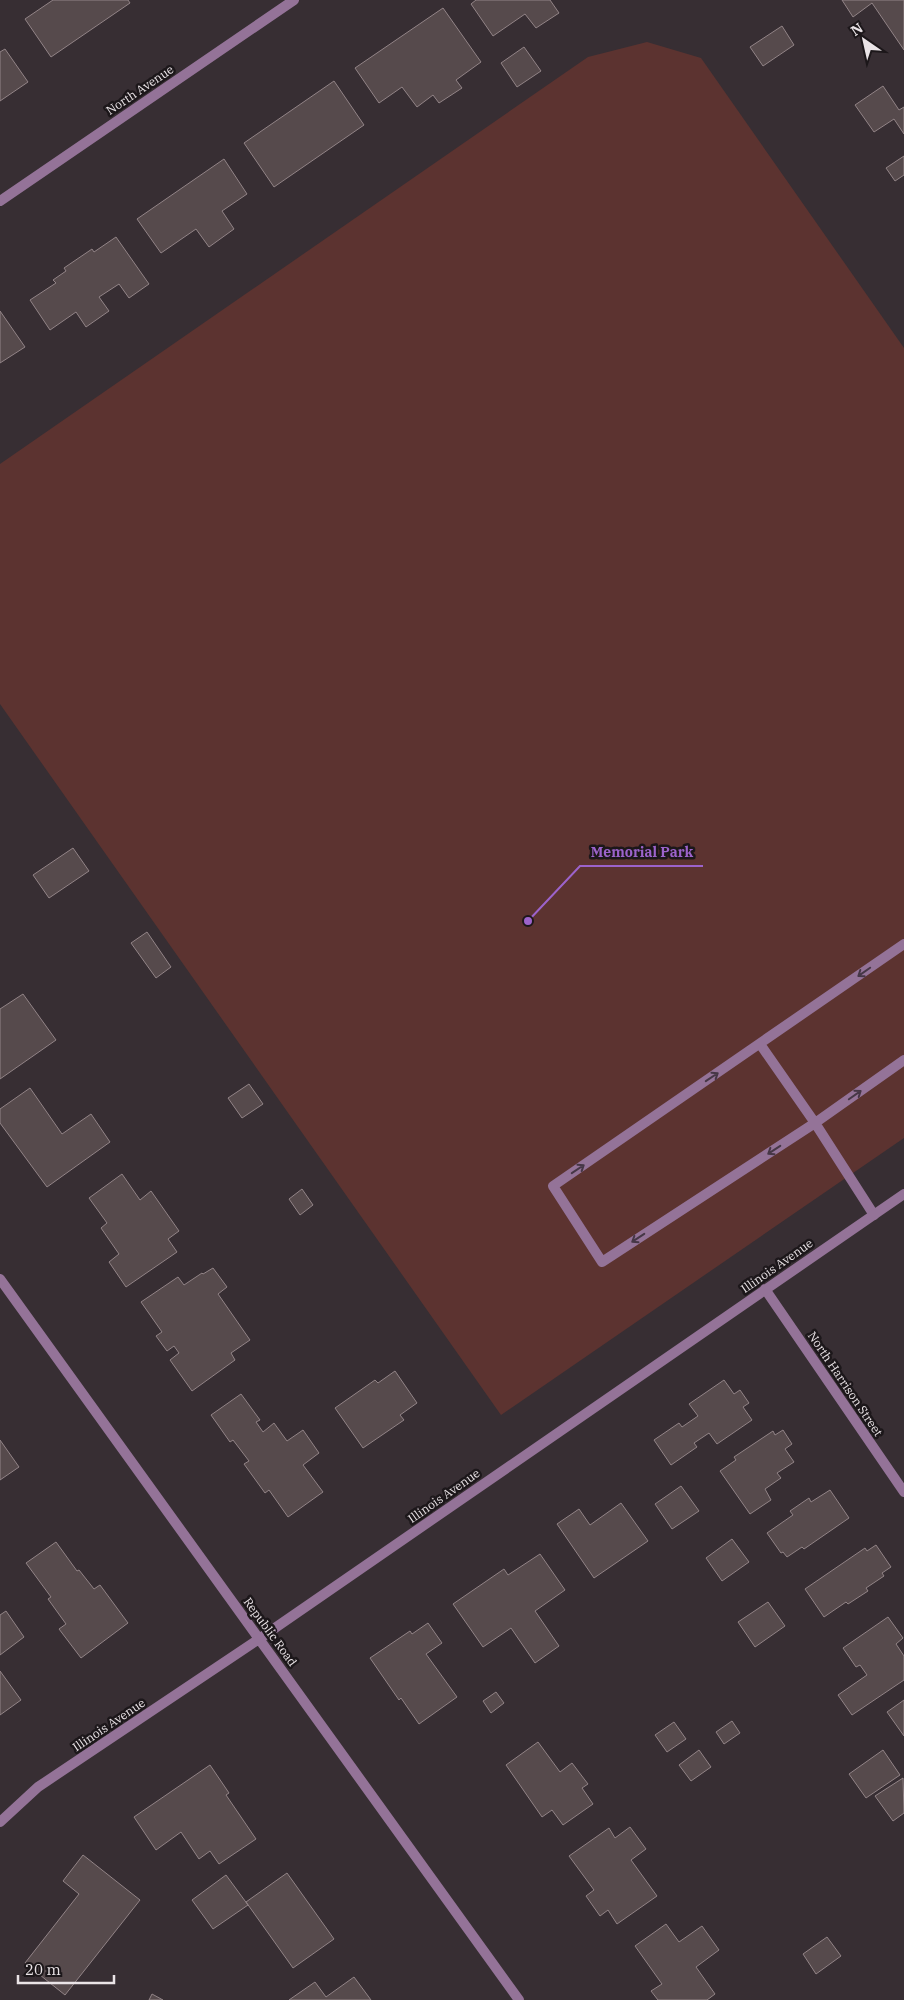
<svg xmlns="http://www.w3.org/2000/svg" width="904" height="2000" font-family="'IBM Plex Serif',serif">
	<style>
		.green { fill: #5c3330 }
		.building { fill: #564a4c; stroke: #928487 }
		.lines { fill: none; stroke-linecap: round; stroke-linejoin: round }
		.lane { stroke: #947398; stroke-width: 10 }
		.street { stroke: #947398; stroke-width: 10 }
		.oneway { stroke: #463746 }
		.labels { text-anchor: middle; stroke-width: 5; stroke-linejoin: round; paint-order: stroke }
		.street-label { font-size: 12px; fill: #eae4e7; stroke: #1c171a }
		.leader { fill: none; stroke: #9c63cb; stroke-width: 2 }
		.callout-dot { fill: #9c63cb; stroke: #1c171a; stroke-width: 2 }
		.callout-label { font-size: 14px; text-anchor: middle; font-weight: bold; fill: #9c63cb; stroke: #1c171a; stroke-width: 5; stroke-linejoin: round; paint-order: stroke }
	</style>
	<rect width="100%" height="100%" fill="#372e33"/>
	<path class="green" d="M647 42 701 58 904 348V1138L501 1415 0 704V464L588 57Z"/>
	<path class="building" d="M53 0H128L130 3 51 57 25 19Z
		M476 0H550L559 13 536 28 525 14 493 36 471 4Z
		M842 0H904V50L872 3 853 17Z
		M443 8 481 62 456 80 462 88 439 103 433 95 417 107 402 87 379 103 355 68Z
		M782 26 794 45 763 66 750 47Z
		M524 47 541 71 517 87 501 63Z
		M5 49 28 82 0 101V52Z
		M334 81 364 125 274 187 244 143Z
		M883 86 899 110 904 107V134L894 119 874 132 855 105Z
		M904 156V175L895 181 886 168Z
		M224 159 247 194 222 211 234 229 209 247 196 229 161 253 137 219Z
		M116 237 149 284 129 298 119 284 99 297 109 311 86 327 76 312 50 330 30 300 56 283 53 280 66 271 64 268 92 249 94 252Z
		M0 311 25 347 0 363Z
		M73 848 89 871 49 898 33 875Z
		M147 932 171 967 156 978 131 943Z
		M23 994 56 1040 0 1079V1009Z
		M249 1084 263 1104 242 1118 228 1098Z
		M30 1088 62 1134 91 1114 110 1142 47 1187 0 1123V1109Z
		M122 1174 140 1200 151 1191 179 1231 168 1239 177 1252 126 1287 109 1262 119 1254 101 1228 107 1223 89 1198Z
		M302 1189 313 1205 300 1215 289 1199Z
		M213 1268 227 1287 218 1294 250 1340 231 1353 235 1360 192 1391 170 1360 179 1353 174 1346 167 1351 156 1336 162 1332 141 1302 178 1277 184 1285 202 1273 203 1274Z
		M395 1371 417 1403 400 1415 404 1420 363 1448 335 1408 375 1380 378 1383Z
		M724 1380 734 1394 740 1390 749 1403 743 1407 752 1420 717 1444 709 1433 694 1443 697 1447 671 1465 654 1440 679 1423 682 1427 698 1416 689 1404Z
		M241 1394 260 1420 256 1422 263 1432 274 1423 287 1441 303 1430 319 1453 303 1465 323 1492 288 1517 269 1490 265 1493 244 1464 249 1461 233 1440 230 1442 211 1415Z
		M783 1430 792 1444 785 1449 794 1462 777 1473 781 1478 765 1489 771 1500 750 1514 720 1471 736 1460 734 1457 773 1431 775 1435Z
		M0 1440 19 1467 0 1480Z
		M681 1486 699 1511 672 1529 655 1504Z
		M830 1490 849 1518 804 1549 802 1547 787 1557 783 1552 781 1553 767 1533 793 1515 790 1511 809 1498 811 1502Z
		M621 1503 648 1541 594 1578 557 1524 579 1509 590 1525Z
		M732 1539 749 1562 722 1581 706 1558Z
		M56 1542 77 1571 79 1570 94 1589 100 1585 128 1623 81 1658 59 1629 66 1624 48 1599 51 1597 26 1563Z
		M876 1545 891 1567 882 1573 884 1576 866 1588 868 1591 848 1604 846 1602 824 1617 805 1589 865 1548 867 1551Z
		M540 1554 565 1590 535 1611 559 1646 535 1663 511 1628 483 1647 453 1604 504 1569 508 1575Z
		M768 1602 785 1626 755 1647 738 1622Z
		M6 1611 24 1637 0 1655V1615Z
		M888 1617 903 1638 896 1644 904 1656V1680L852 1715 838 1695 867 1675 860 1665 856 1667 843 1648Z
		M428 1623 442 1643 426 1654 457 1697 419 1724 401 1698 399 1700 370 1658 410 1631 412 1634Z
		M0 1671 21 1700 0 1715Z
		M496 1692 504 1703 491 1713 483 1701Z
		M904 1700V1736L887 1712Z
		M732 1721 740 1733 724 1744 716 1732Z
		M674 1722 686 1739 667 1752 655 1735Z
		M538 1742 560 1772 572 1763 588 1784 582 1788 593 1804 563 1825 552 1810 542 1817 506 1765Z
		M699 1750 711 1767 691 1781 679 1765Z
		M883 1750 900 1775 866 1798 849 1774Z
		M210 1765 229 1793 226 1795 256 1839 219 1864 210 1851 199 1859 181 1832 156 1850 134 1817Z
		M903 1778 904 1813 893 1821 875 1796Z
		M630 1827 646 1849 631 1860 657 1896 617 1924 608 1910 600 1916 586 1896 594 1890 569 1856 609 1828 615 1838Z
		M83 1855 140 1900 65 1995 25 1963 79 1894 63 1881Z
		M287 1873 334 1939 293 1968 246 1902Z
		M226 1875 248 1905 213 1929 192 1900Z
		M666 1924 679 1942 702 1926 719 1950 696 1967 715 1994 707 2000H658L651 1991 662 1984 635 1946Z
		M827 1937 841 1956 816 1974 803 1954Z
		M354 1977 371 2000H289L315 1982 326 1997Z
		M152 1994 163 2000H149Z"/>
	<g class="lines">
		<path class="lane" d="M904 944 553 1186 602 1262 815 1123 904 1060
			M760 1044 815 1123 874 1215"/>
		<path class="street" d="M0 201 294 0
			M0 1279 519 2000
			M765 1289 904 1492
			M0 1822 38 1787 259 1639 904 1194"/>
	</g>
	<defs><path id="oneway-shaft" d="M-6 0H5M1.5-3L5.5 0L1.5 3" fill="none" stroke-width="1.6" stroke-linecap="round" stroke-linejoin="round" transform="scale(1.25)"/></defs>
	<g class="oneway">
		<use href="#oneway-shaft" transform="translate(864 972) rotate(145)"/>
		<use href="#oneway-shaft" transform="translate(712 1077) rotate(-34)"/>
		<use href="#oneway-shaft" transform="translate(855 1095) rotate(-35)"/>
		<use href="#oneway-shaft" transform="translate(774 1150) rotate(147)"/>
		<use href="#oneway-shaft" transform="translate(578 1169) rotate(-34)"/>
		<use href="#oneway-shaft" transform="translate(638 1238) rotate(147)"/>
	</g>
	<g class="labels">
		<g class="street-label">
			<text transform="translate(140 90) rotate(-34)" y="4">North Avenue</text>
			<text transform="translate(777 1266) rotate(-35)" y="4">Illinois Avenue</text>
			<text transform="translate(845 1384) rotate(56)" y="4">North Harrison Street</text>
			<text transform="translate(444 1496) rotate(-35)" y="4">Illinois Avenue</text>
			<text transform="translate(270 1632) rotate(54)" y="4">Republic Road</text>
			<text transform="translate(109 1725) rotate(-34)" y="4">Illinois Avenue</text>
		</g>
	</g>
	<path class="leader" d="M528 921L580 866H703"/>
	<circle class="callout-dot" cx="528" cy="921" r="5"/>
	<g class="callout-label">
		<text x="642" y="857">Memorial Park</text>
	</g>
	<g transform="translate(864 40) rotate(326)" stroke="#1c171a" stroke-width="4" paint-order="stroke">
	<path d="M0-4L9 19L0 12L-9 19Z" fill="#eae4e7"/>
	<text y="-8" font-size="14" font-weight="bold" text-anchor="middle" fill="#eae4e7">N</text>
	</g>
	<path d="M18 1975v8h96v-8" fill="none" stroke="#eae4e7" stroke-width="2.5"/>
	<text x="25" y="1975" font-size="15" fill="#eae4e7" stroke="#1c171a" stroke-width="4" paint-order="stroke">20 m</text>
</svg>
